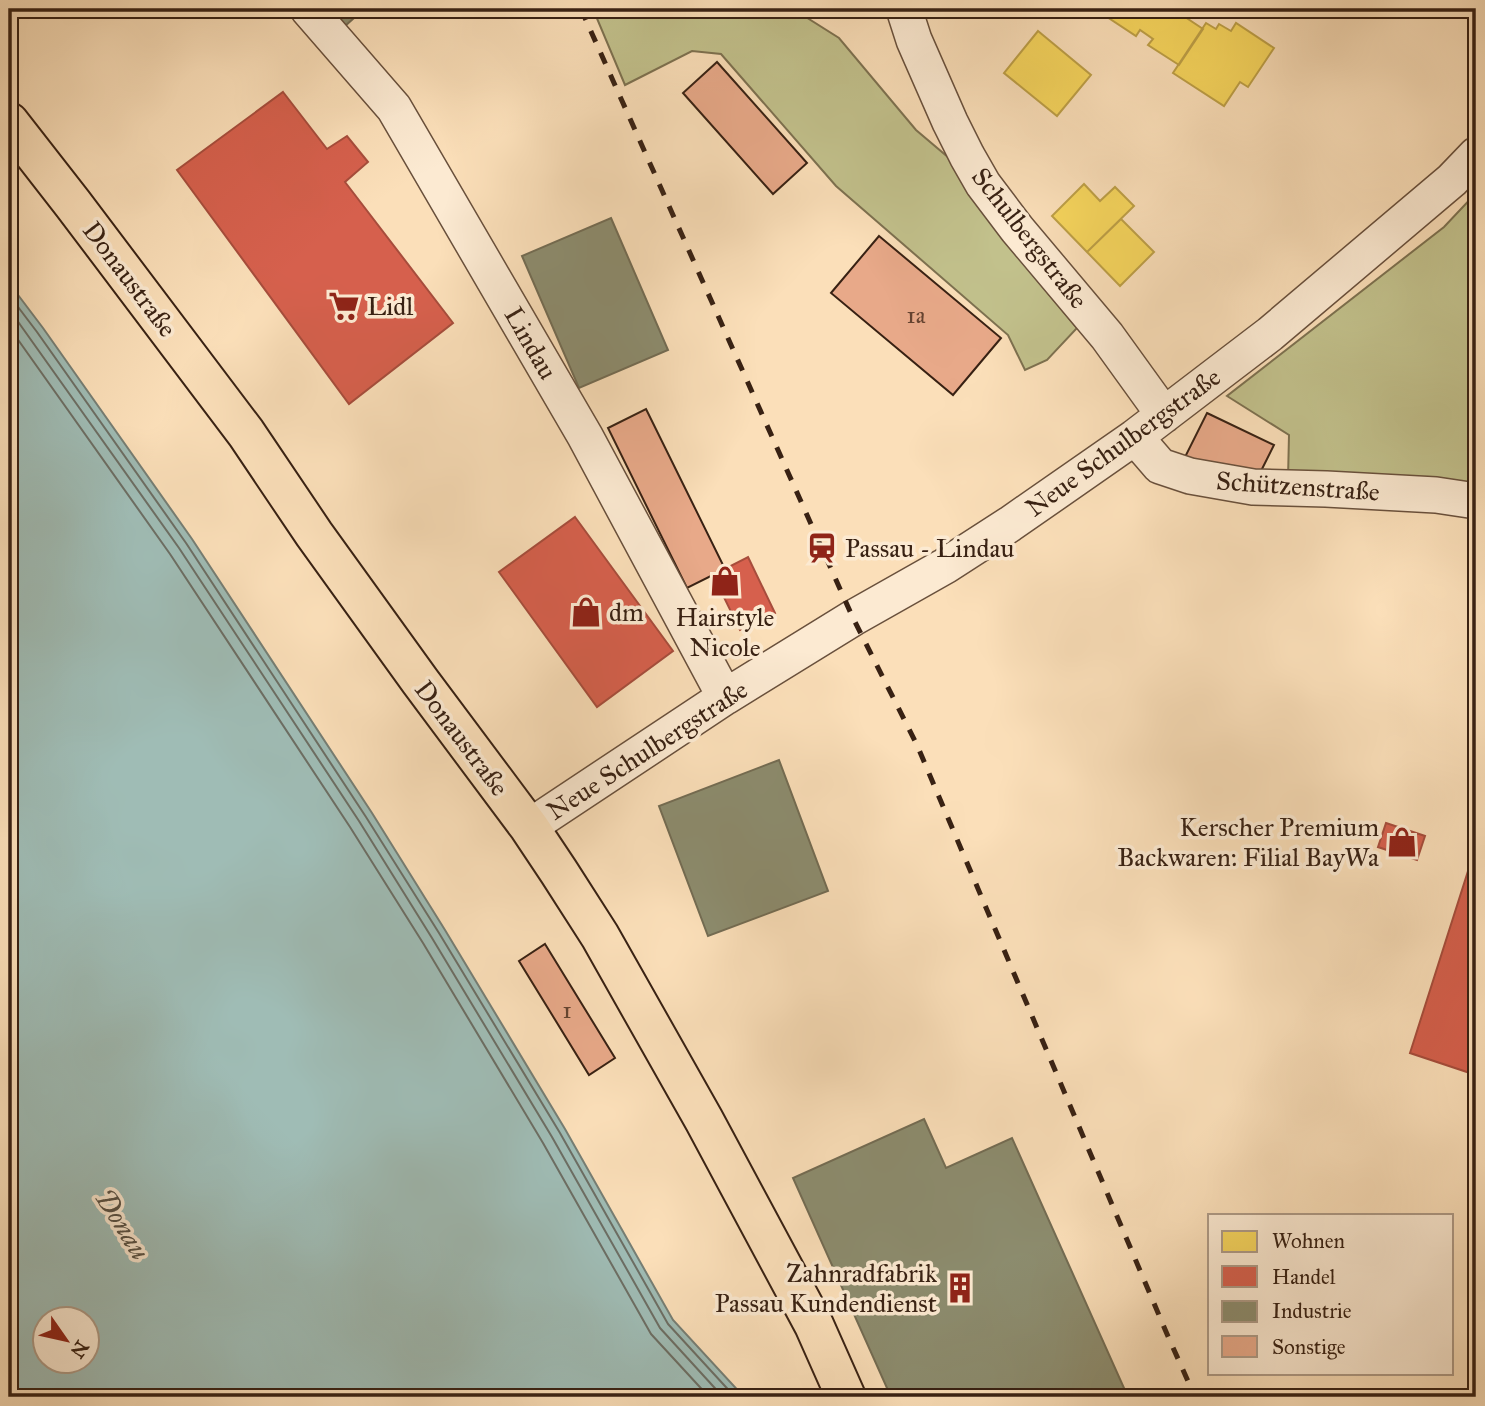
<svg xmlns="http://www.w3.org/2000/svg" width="1485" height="1406" font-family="'IM FELL Great Primer',serif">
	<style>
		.green { fill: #c2c18c; stroke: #7d7150; stroke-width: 2 }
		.water { fill: #9fbcb5; stroke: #767e74; stroke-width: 2; fill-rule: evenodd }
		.homes { fill: #f6d55c; stroke: #bd9f46; stroke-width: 2 }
		.shops { fill: #d6604d; stroke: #a74d3c; stroke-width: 2 }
		.industry { fill: #8c8c6e; stroke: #736c53; stroke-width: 2 }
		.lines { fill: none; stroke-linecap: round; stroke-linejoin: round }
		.shore { stroke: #6c6e64; stroke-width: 2 }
		.building { fill: #e8a989; stroke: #382113; stroke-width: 2 }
		.minor-casing { stroke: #69503c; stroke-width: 38 }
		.major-casing { stroke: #382113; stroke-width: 42 }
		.minor { stroke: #fcead2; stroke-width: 35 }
		.major { stroke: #fbdfb9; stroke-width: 38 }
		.rail { stroke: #382113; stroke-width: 5; stroke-dasharray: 12 12; stroke-linecap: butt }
		.labels { text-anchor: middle; stroke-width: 7; stroke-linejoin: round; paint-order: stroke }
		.number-label { font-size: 23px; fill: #644330 }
		.street-label { font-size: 26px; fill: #382113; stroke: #fcead2 }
		.poi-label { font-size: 26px; fill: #382113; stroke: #fcead2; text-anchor: start }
		.water-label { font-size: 28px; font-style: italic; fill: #575044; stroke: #fcead2 }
	</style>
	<rect width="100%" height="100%" fill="#fbdfb9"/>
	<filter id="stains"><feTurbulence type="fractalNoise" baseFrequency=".00286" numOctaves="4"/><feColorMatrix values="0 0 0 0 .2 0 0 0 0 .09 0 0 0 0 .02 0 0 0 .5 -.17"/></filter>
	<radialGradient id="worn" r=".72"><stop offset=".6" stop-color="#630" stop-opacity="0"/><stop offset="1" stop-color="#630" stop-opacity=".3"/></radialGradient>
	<path class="green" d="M593 9H793L839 38 916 130 949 158 1006 242 1077 328 1047 360 1025 370 1008 335 836 186 721 54 692 51 625 85Z
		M1476 193V484L1288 479 1289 435 1227 396 1444 227Z"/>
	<path class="water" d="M9 283 43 328 192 539 372 813 445 930 565 1129 673 1320 744 1397H9ZM46 1318H88V1360H46Z"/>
	<path class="homes" d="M1095 9H1173L1203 29 1179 65 1148 45 1153 39 1140 30 1136 36Z
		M1206 23 1216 29 1219 24 1231 31 1236 23 1274 48 1248 87 1240 82 1224 106 1173 73Z
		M1038 31 1091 75 1057 116 1004 73Z
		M1084 184 1100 201 1115 187 1134 206 1087 252 1052 216Z
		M1121 219 1154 252 1120 286 1087 252Z"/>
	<path class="shops" d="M283 92 327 149 347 136 368 162 345 182 453 323 349 404 177 170Z
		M575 517 673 651 597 707 499 572Z
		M748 557 775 613 740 630 713 575Z
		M1386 823 1425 836 1417 860 1378 847Z
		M1476 846V1075L1410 1053Z"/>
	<path class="industry" d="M329 9H364L345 26Z
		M611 218 668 350 579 388 522 256Z
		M779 760 828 891 708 936 659 806Z
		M924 1119 946 1168 1012 1138 1128 1397H891L793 1178Z"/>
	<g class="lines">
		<path class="shore" d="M9 295 37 332 186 543 366 817 439 933 560 1133 668 1324 735 1397
			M9 309 179 548 359 821 432 938 552 1137 660 1328 723 1397
			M9 327 170 554 350 827 423 943 543 1143 651 1334 709 1397"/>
	</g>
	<path class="building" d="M717 62 807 163 773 194 683 93Z
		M879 236 1001 338 953 395 831 293Z
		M646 409 725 569 687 588 608 428Z
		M1207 413 1274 445 1257 479 1184 459Z
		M545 944 615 1058 589 1075 519 961Z"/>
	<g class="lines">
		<g class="minor-casing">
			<path id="minor" d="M308 9 394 108 585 436 725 697
				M904 9 914 40 950 122 967 156 983 184 1017 229 1107 336 1164 415
				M1135 437 1160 466 1190 476 1253 487 1326 489 1436 495 1476 501
				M529 827 725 697 853 618 945 566 1010 524 1135 437 1270 334 1452 180 1476 155"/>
		</g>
		<g class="major-casing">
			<path id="major" d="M9 122 73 204 246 433 314 534 420 681 529 827 559 872 600 936 704 1120 814 1325 846 1397"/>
		</g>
		<use href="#minor" class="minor"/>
		<use href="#major" class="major"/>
		<path class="rail" d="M581 9 853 618 917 745 1167 1334 1195 1397"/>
	</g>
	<defs>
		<g id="supermarket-bare" transform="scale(2.415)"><path d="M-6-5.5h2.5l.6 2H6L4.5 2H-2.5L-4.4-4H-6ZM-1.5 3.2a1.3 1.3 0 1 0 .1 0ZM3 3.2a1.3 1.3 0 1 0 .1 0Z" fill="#8f2418" stroke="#fcead2" stroke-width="2.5" paint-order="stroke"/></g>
		<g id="station-bare" transform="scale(2.415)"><path d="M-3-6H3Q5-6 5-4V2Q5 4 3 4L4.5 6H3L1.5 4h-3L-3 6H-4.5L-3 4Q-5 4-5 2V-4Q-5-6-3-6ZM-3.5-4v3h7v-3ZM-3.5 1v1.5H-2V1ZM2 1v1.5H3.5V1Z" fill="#8f2418" stroke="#fcead2" stroke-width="2.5" paint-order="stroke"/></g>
		<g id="shop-bare" transform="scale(2.415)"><path d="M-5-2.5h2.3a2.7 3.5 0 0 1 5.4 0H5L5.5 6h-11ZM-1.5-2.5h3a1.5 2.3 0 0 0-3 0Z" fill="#8f2418" stroke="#fcead2" stroke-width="2.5" paint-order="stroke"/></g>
		<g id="building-bare" transform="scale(2.415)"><path d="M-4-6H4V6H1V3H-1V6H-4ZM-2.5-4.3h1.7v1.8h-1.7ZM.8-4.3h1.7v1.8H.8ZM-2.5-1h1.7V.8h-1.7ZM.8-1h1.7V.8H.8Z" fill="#8f2418" stroke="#fcead2" stroke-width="2.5" paint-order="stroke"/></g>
	</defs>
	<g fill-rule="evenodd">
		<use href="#supermarket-bare" x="344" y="306"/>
		<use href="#station-bare" x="822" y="548"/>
		<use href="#shop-bare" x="725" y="581"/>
		<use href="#shop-bare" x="586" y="612"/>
		<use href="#shop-bare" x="1402" y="842"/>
		<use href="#building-bare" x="960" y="1288"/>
	</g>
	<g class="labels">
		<g class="number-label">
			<text x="916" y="323">1a</text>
			<text x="567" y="1018">1</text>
		</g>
		<g class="street-label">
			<text transform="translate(1030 238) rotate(52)" y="9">Schulbergstraße</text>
			<text transform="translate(130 279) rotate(53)" y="9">Donaustraße</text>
			<text transform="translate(531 343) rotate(60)" y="9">Lindau</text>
			<text transform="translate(1123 442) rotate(-36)" y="9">Neue Schulbergstraße</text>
			<text transform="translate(1298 486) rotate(4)" y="9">Schützenstraße</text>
			<text transform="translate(462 738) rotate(53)" y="9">Donaustraße</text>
			<text transform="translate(647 750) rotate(-33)" y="9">Neue Schulbergstraße</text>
		</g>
		<g class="poi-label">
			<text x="367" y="315">Lidl</text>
			<text x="845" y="557">Passau - Lindau</text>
			<text x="609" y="621">dm</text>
			<text x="725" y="626" text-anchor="middle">Hairstyle<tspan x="725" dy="30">Nicole</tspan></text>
			<text x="1379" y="836" text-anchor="end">Kerscher Premium<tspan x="1379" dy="30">Backwaren: Filial BayWa</tspan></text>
			<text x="937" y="1282" text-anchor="end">Zahnradfabrik<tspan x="937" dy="30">Passau Kundendienst</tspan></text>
		</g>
		<g class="water-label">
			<text transform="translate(123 1224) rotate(58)" y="10">Donau</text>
		</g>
	</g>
	<rect width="1485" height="1406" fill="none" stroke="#fbdfb9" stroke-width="35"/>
	<rect x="10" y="10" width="1464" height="1385" fill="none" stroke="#382113" stroke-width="3.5"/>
	<rect x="18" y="18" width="1450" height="1371" fill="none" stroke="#382113" stroke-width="2"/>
	<rect x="1208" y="1214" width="245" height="161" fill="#fcead2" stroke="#ae9a86" stroke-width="2"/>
	<rect x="1222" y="1231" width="35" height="21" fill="#f6d55c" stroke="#ae9a86" stroke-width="2"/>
	<text x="1272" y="1248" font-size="21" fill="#382113">Wohnen</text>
	<rect x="1222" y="1266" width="35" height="21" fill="#d6604d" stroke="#ae9a86" stroke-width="2"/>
	<text x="1272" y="1284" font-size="21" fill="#382113">Handel</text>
	<rect x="1222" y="1301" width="35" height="21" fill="#8c8c6e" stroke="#ae9a86" stroke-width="2"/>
	<text x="1272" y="1318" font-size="21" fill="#382113">Industrie</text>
	<rect x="1222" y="1336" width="35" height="21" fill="#e8a989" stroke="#ae9a86" stroke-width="2"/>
	<text x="1272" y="1354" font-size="21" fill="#382113">Sonstige</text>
	<g transform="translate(66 1340) rotate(124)"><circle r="33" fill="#fcead2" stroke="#ae9a86" stroke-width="2"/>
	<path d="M0-5L12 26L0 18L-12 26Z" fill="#8f2418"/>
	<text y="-10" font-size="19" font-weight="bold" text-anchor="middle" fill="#382113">N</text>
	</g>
	<rect width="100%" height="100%" filter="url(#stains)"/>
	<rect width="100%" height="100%" fill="url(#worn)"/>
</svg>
